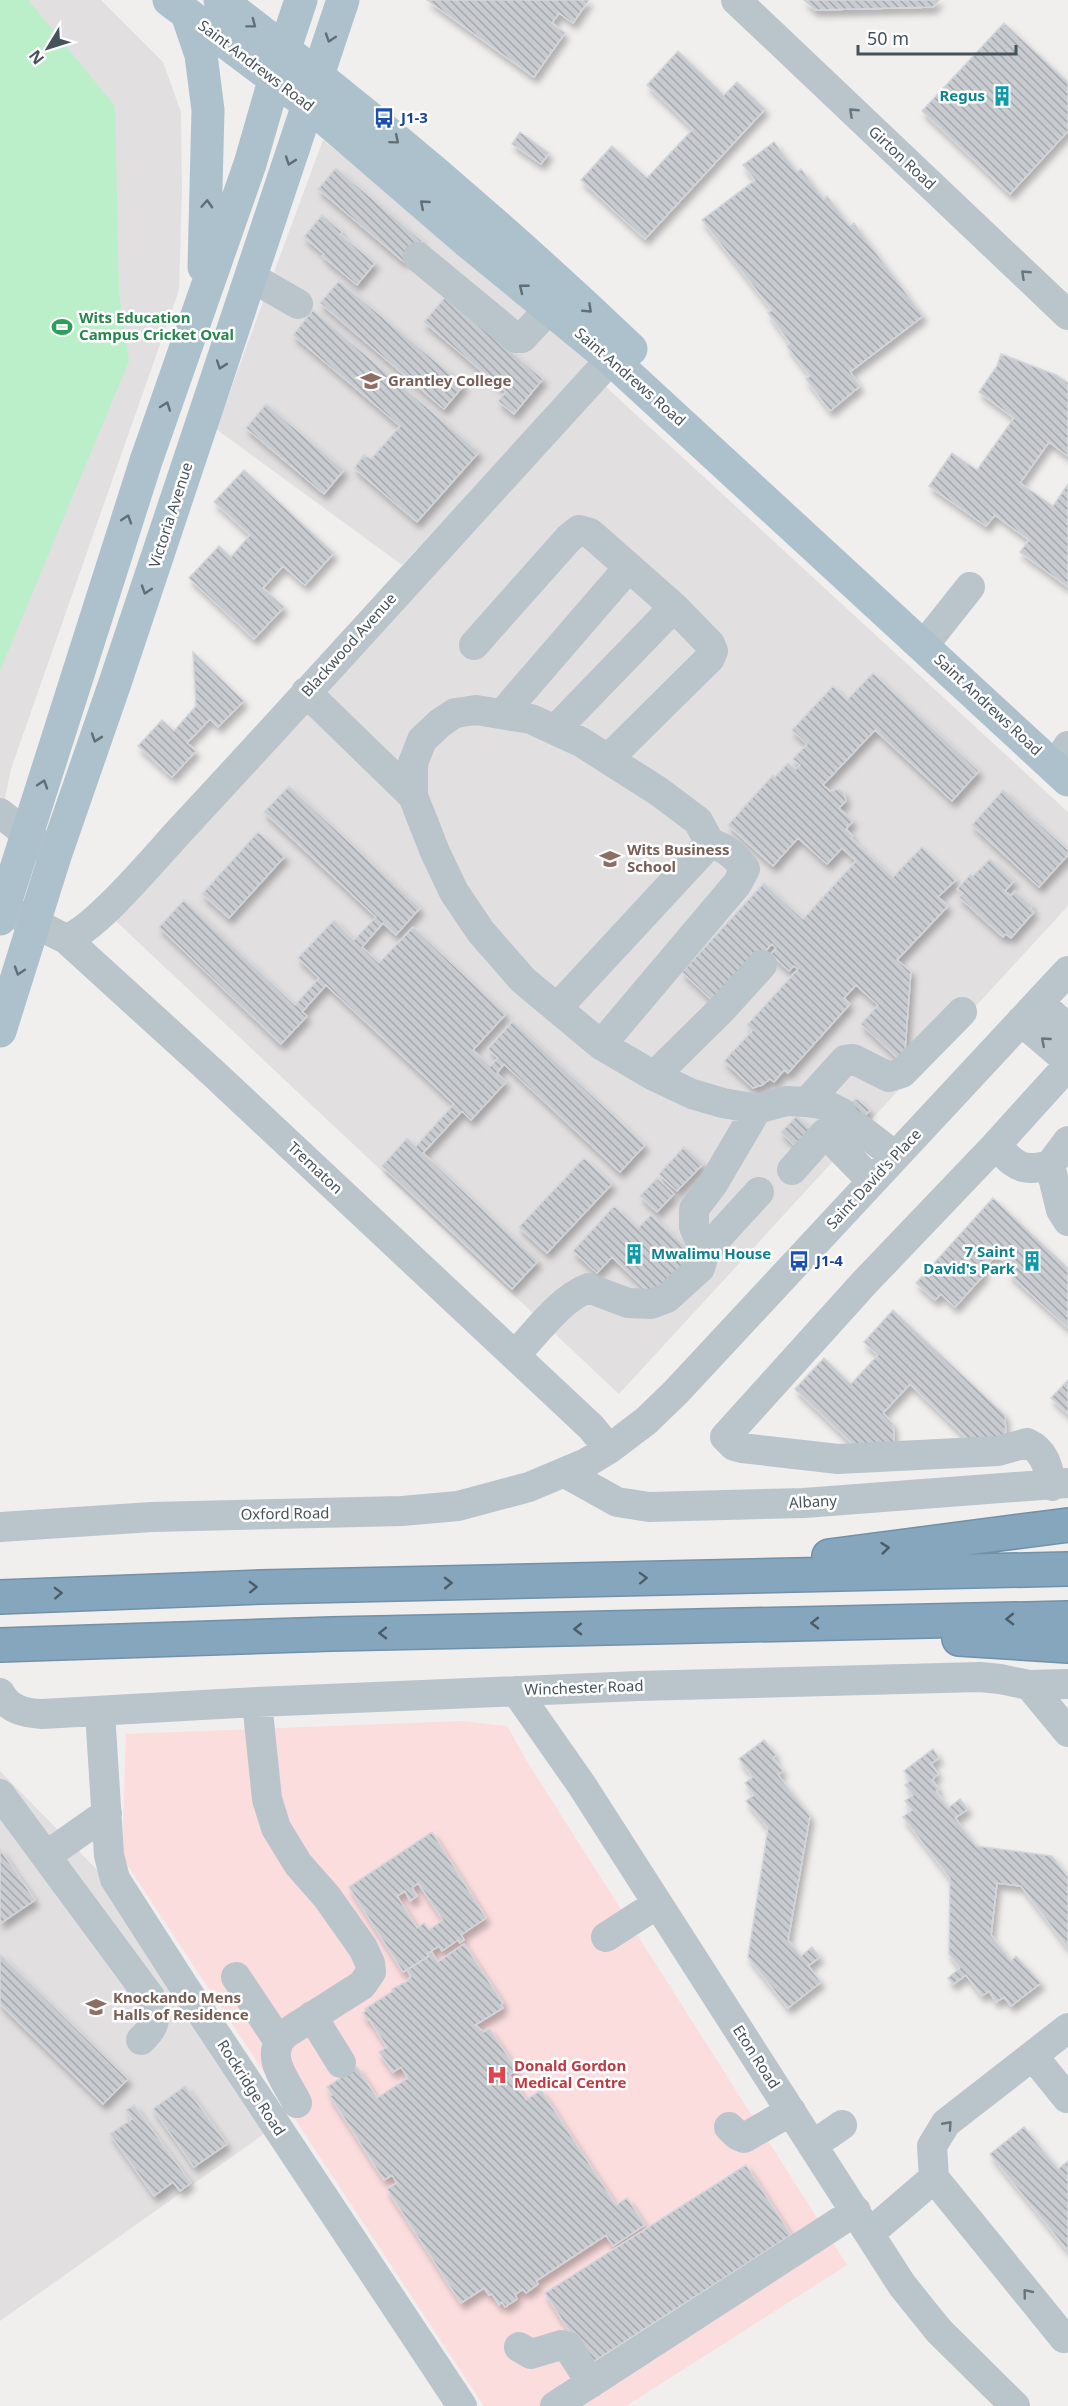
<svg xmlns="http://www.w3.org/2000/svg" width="1068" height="2406" font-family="'Noto Sans',sans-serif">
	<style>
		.education { fill: #e2dfe0 }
		.medical { fill: #fbddde }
		.pitch { fill: #bbefca }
		.building { fill: url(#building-back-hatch); stroke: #d2d5da; stroke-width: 1.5; fill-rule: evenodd; filter: url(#shadow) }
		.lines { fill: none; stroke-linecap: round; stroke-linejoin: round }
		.highway-casing { stroke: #7091a9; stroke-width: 36 }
		.minor { stroke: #b9c4cb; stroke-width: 30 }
		.major { stroke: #adc1cd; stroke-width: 33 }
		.highway { stroke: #85a6bd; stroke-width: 33 }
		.oneway { stroke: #606e78 }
		.oneway2 { stroke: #68757d }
		.oneway3 { stroke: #4c5b65 }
		.labels { text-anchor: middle; stroke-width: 5; stroke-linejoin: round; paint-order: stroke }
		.street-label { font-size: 15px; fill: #46535b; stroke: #fff }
		.culture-label { font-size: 15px; font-weight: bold; fill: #0d838f; stroke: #fff; text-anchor: end }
		.transit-label { font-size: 15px; font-weight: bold; fill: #164399; stroke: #fff; text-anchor: start }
		.leisure-label { font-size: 15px; font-weight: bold; fill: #27864d; stroke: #fff; text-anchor: start }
		.education-label { font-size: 15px; font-weight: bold; fill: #785e54; stroke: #fff; text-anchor: start }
		.health-label { font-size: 15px; font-weight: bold; fill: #be3a42; stroke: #fff; text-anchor: start }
	</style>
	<defs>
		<pattern id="building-back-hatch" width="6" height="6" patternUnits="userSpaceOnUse" patternTransform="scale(1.5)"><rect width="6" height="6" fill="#c8ccd1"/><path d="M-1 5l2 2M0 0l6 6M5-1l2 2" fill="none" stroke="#a4a8ad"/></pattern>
		<filter id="shadow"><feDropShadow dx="3.5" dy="6" stdDeviation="3" flood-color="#0004"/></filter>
	</defs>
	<rect width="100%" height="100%" fill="#f1eeee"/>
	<path class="education" d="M0 0H101L163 62 181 112 182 191 179 290 11 769 0 823Z
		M323 140 593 361 402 565 216 429Z
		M593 375 1068 812V906L619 1394 104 910Z
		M0 1771 113 1886 271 2129 0 2321Z"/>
	<path class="medical" d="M461 1721 507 1726 528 1763 847 2265 626 2406H484L122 1857 126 1734Z"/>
	<path class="pitch" d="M0 0H28L115 106 119 293 129 361 0 671Z"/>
	<path class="building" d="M427 0H589L573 23 559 13 552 23 565 33 534 77Z
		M804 0H939L933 7 815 10Z
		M1004 23 1068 82V131L1010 194 922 111Z
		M678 51 724 95 737 82 765 109 645 239 581 180 612 146 647 178 693 129 647 85Z
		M520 132 549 153 541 164 512 144Z
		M774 142 797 172 801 169 824 199 827 196 850 226 854 223 923 316 850 372 860 386 830 411 806 379 810 376 787 346 790 343 768 313 772 310 702 220 755 180 743 165Z
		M336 168 422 241 404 262 318 189Z
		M322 215 342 232 340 234 375 263 357 285 322 256 324 254 304 237Z
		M339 281 464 385 444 409 320 303Z
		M446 296 543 379 514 414 498 401 506 392 424 322Z
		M313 310 479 452 417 522 354 468 364 455 371 459 400 426 293 335Z
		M1001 354 1056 375 1068 383V456L1049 442 1020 483 1053 506 1068 484V587L1020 552 1029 540 995 515 986 526 929 486 952 453 977 470 1014 418 979 392 997 366Z
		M266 404 344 470 324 494 246 428Z
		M244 470 334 553 305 585 283 566 263 588 284 607 254 639 189 578 219 546 231 557 250 535 214 502Z
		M193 652 244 701 218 727 210 719 187 743 196 751 172 777 138 746 162 720 174 731 196 706Z
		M873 673 979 771 952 801 875 730 823 785 830 791 839 789 843 791 846 801 839 808 853 821 846 829 853 836 851 838 893 877 922 847 956 880 938 897 948 906 897 960 910 971 911 970 904 1064 861 1024 878 1005 856 985 844 998 850 1004 788 1073 784 1070 774 1082 770 1079 762 1085 753 1088 724 1061 752 1031 747 1025 798 969 794 966 789 971 771 954 776 948 772 944 716 1004 682 972 764 883 803 919 856 861 842 848 827 864 798 838 773 866 728 825 773 775 775 777 788 763 796 769 800 765 793 759 807 744 792 730 833 686 847 700Z
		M289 786 420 908 396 935 383 923 362 947 379 963 413 927 506 1014 473 1050 490 1066 498 1058 488 1049 513 1021 645 1145 620 1172 504 1064 497 1073 506 1082 471 1120 462 1111 423 1153 538 1261 512 1289 382 1166 407 1138 416 1146 454 1104 326 985 302 1012 307 1016 281 1044 159 927 184 900 295 1005 319 978 298 958 334 920 354 940 376 917 264 812Z
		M1003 790 1068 850V855L1039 887 972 825Z
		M258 832 285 856 229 918 202 894Z
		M990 859 1014 881 1005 891 1011 896 1015 891 1032 906 1030 908 1034 912 1011 938 1006 934 1003 937 959 897 963 893 957 889 971 874 973 876Z
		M856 1098 870 1110 841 1142 827 1130Z
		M797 1116 812 1131 796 1147 781 1132Z
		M684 1147 703 1164 677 1191 659 1174Z
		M584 1158 612 1184 547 1253 519 1227Z
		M657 1178 674 1194 657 1212 640 1196Z
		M993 1198 1068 1268V1328L1009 1274 1013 1269 996 1255 982 1271 985 1274 955 1307 941 1294 935 1300 916 1283Z
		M614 1206 638 1228 651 1215 696 1256 657 1300 612 1257 597 1273 573 1251Z
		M893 1310 1005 1415 1006 1447 975 1446 910 1384 883 1413 893 1424 895 1454 864 1455 795 1389 824 1358 851 1384 878 1355 864 1342Z
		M1068 1380V1414L1051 1398Z
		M764 1740 776 1755 773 1758 783 1771 778 1775 810 1816 788 1940 801 1956 812 1947 820 1957 808 1966 821 1982 788 2008 748 1957 768 1828 746 1801 754 1795 745 1783 753 1777 739 1759Z
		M933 1749 939 1758 931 1764 938 1774 932 1780 939 1789 936 1791 948 1808 960 1799 968 1809 955 1818 976 1846 1052 1856 1068 1877V1948L1021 1886 997 1883 991 1935 1011 1961 1016 1956 1041 1983 1011 2006 1004 1997 996 2002 989 1991 982 1996 966 1975 953 1984 948 1978 960 1968 949 1954 950 1878 903 1817 912 1810 905 1801 913 1795 905 1785 911 1780 904 1771Z
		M432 1832 486 1918 461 1935 464 1940 460 1943 458 1940 442 1951 439 1946 427 1954 429 1956 403 1972 349 1887ZM418 1883 443 1920 429 1930 424 1923 417 1928 397 1896 405 1891 410 1901 417 1896 412 1888Z
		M0 1849 35 1900 1 1923 0 1922Z
		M464 1944 503 2003 501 2005 503 2008 475 2025 484 2032 489 2028 517 2070 509 2075 526 2100 541 2090 616 2205 627 2198 645 2225 613 2246 606 2235 536 2281 538 2284 526 2293 523 2289 515 2295 517 2299 505 2307 502 2302 499 2305 492 2294 489 2295 484 2288 461 2303 387 2189 397 2183 392 2175 384 2180 330 2096 332 2095 327 2087 357 2067 377 2098 408 2078 401 2067 393 2072 379 2052 387 2047 369 2019 368 2020 363 2013 366 2011 365 2009 393 1991 392 1989 408 1981 407 1980 411 1977 407 1970 429 1956 427 1954 431 1951 438 1962Z
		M0 1954 128 2079 103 2104 0 2004Z
		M185 2086 227 2144 194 2167 153 2109Z
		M134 2105 191 2183 180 2191 173 2182 154 2196 110 2134 132 2119 126 2110Z
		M1024 2127 1058 2169 1068 2161V2251L990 2154Z
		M746 2165 791 2235 590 2364 545 2293Z"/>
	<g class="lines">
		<g class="highway-casing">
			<path id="highway" d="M829 1556 1068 1525
				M0 1597 261 1587 1068 1569
				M959 1639 1068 1646
				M0 1645 332 1634 1068 1618"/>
		</g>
		<path class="minor" d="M736 0 1068 315
			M418 257 516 338H522L549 309
			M251 277 298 304
			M474 645 569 538 579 530 590 533 674 607 710 644 713 651 710 658 608 759
			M924 645 970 587
			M306 692 413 796
			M503 713 629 567
			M555 730 674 607
			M1054 768 1068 746
			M0 813 46 849
			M4 908 66 939 211 1071 591 1427 609 1449
			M66 939C96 930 161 850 186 824 329 670 469 514 611 359L623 342
			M1039 1002 1068 1029
			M557 1008 710 843 698 821 658 791 581 742 531 719 476 710 455 713 440 723 422 740 413 763V796L435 852 454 892 481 932 523 980 601 1045 654 1076 692 1094 723 1103 757 1109 786 1101 807 1102 826 1105 842 1113
			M1021 1021 1068 1061
			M601 1045 737 884 745 869C735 855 726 848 710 843
			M654 1076 722 1009 762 965
			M807 1102 845 1060 853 1059 889 1077 902 1073 962 1012
			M856 1126 895 1156
			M1068 1141 1050 1165 1061 1210 1068 1221
			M995 1146 865 1282 725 1437 734 1446 742 1448 838 1459 998 1451 1027 1443C1045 1451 1048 1467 1052 1486
			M1050 1165C1019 1173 1017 1165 995 1146L1062 1072
			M792 1170 825 1133 872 1181
			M705 1251 694 1227V1209L713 1184 757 1109
			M515 1355C537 1332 559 1300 588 1288L628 1303 651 1304 667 1298 700 1268 705 1251 759 1192
			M565 1473 617 1502 649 1507 804 1503 1068 1483
			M0 1527 152 1517 402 1511 458 1506 529 1487 586 1463 609 1449 646 1421 676 1392 1068 971
			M1029 1685 1068 1732
			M516 1691 581 1784 902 2285 939 2331 1015 2406
			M0 1693C9 1710 25 1713 42 1714L257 1702 638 1686 980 1677 1000 1679 1029 1685 1068 1684
			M257 1702 267 1799 276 1828 298 1864 327 1897 363 1948 370 1963 371 1972 362 1985 285 2034C263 2056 286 2080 297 2103
			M100 1712 109 1855 115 1879 183 1985 462 2406
			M0 1794 150 1997C155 2019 158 2024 141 2040
			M46 1856 107 1813
			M606 1937 657 1904
			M236 1977 278 2040
			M312 2016 341 2063
			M1033 2056 1067 2098
			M729 2127 737 2135 744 2138 791 2111
			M813 2145 842 2125
			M870 2233 934 2178
			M1064 2338 934 2178 932 2146 946 2123 1068 2028
			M519 2347 531 2354 561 2345 568 2347 591 2383
			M555 2406 856 2211"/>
		<path class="major" d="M169 0 309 105 469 243 611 359 1068 780
			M220 0C363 108 501 225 631 349
			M187 14 201 55 208 110 204 267
			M0 919 146 461 250 164 274 81 301 0
			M0 1031 55 856 115 683 343 0"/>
		<use href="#highway" class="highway"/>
	</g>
	<defs><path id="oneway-chevron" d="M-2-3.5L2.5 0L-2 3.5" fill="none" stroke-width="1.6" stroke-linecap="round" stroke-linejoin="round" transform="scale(1.5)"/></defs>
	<g class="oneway">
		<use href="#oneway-chevron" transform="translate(252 24) rotate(37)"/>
		<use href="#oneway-chevron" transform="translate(330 38) rotate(108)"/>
		<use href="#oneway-chevron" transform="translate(395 140) rotate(40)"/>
		<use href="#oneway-chevron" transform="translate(290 161) rotate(109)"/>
		<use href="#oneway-chevron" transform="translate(207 204) rotate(-87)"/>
		<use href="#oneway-chevron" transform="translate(424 204) rotate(-139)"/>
		<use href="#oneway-chevron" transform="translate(523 288) rotate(-141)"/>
		<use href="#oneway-chevron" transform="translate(588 309) rotate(43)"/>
		<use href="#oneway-chevron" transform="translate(221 365) rotate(109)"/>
		<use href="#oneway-chevron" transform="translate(166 406) rotate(-70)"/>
		<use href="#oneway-chevron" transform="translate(127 519) rotate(-72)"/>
		<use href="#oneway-chevron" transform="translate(146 590) rotate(108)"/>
		<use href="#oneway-chevron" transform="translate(96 738) rotate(109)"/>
		<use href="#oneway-chevron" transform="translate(43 784) rotate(-72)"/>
		<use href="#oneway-chevron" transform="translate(19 971) rotate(108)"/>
	</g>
	<g class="oneway2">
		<use href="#oneway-chevron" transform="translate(853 112) rotate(-137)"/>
		<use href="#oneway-chevron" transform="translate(1025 274) rotate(-137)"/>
		<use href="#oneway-chevron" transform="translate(1045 1041) rotate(-139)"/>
		<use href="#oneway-chevron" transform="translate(948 2125) rotate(-48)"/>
		<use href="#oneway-chevron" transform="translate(1027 2293) rotate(-129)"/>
	</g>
	<g class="oneway3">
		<use href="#oneway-chevron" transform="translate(885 1548) rotate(-6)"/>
		<use href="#oneway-chevron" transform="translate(643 1578) rotate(-2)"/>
		<use href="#oneway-chevron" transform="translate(448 1583) rotate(-1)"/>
		<use href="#oneway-chevron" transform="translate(253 1587) rotate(-2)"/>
		<use href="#oneway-chevron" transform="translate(58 1593) rotate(-2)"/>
		<use href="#oneway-chevron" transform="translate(1010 1619) rotate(179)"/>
		<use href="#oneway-chevron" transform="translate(815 1623) rotate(179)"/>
		<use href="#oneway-chevron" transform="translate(578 1629) rotate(179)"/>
		<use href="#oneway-chevron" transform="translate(383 1633) rotate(179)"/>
	</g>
	<defs>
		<g id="building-bare" transform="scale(1.62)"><path d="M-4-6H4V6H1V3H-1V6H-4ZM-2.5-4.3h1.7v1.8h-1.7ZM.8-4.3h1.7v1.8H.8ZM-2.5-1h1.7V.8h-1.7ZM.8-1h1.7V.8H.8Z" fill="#0f9aa8" stroke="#fff" stroke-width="2.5" paint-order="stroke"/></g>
		<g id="bus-bare" transform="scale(1.62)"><path d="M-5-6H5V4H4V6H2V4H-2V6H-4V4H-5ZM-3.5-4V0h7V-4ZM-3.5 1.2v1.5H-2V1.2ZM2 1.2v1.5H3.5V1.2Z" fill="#1a4fb4" stroke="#fff" stroke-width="2.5" paint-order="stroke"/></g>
		<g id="stadium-bare" transform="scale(1.62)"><path d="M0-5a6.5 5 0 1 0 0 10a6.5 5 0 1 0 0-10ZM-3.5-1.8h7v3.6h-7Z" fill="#2e9e5b" stroke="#fff" stroke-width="2.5" paint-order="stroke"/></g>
		<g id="school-bare" transform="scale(1.62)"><path d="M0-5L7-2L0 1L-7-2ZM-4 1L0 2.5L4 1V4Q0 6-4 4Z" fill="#8d6e63" stroke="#fff" stroke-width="2.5" paint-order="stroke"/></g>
		<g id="university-bare" transform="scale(1.62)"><path d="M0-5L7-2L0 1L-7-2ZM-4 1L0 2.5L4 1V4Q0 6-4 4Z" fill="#8d6e63" stroke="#fff" stroke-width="2.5" paint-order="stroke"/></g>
		<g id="hospital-bare" transform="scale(1.62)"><path d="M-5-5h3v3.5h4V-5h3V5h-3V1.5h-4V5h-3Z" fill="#e0444e" stroke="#fff" stroke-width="2.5" paint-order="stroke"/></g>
	</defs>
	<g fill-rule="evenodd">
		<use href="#building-bare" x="1002" y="96"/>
		<use href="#bus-bare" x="384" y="118"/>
		<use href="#stadium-bare" x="62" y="327"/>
		<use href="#school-bare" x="371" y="381"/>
		<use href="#university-bare" x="610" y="859"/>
		<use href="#building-bare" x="634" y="1254"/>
		<use href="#bus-bare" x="799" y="1261"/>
		<use href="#building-bare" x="1032" y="1261"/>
		<use href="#university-bare" x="96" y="2007"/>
		<use href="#hospital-bare" x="497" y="2075"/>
	</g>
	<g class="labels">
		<g class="street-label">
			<text transform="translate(256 66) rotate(37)" y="5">Saint Andrews Road</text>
			<text transform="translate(902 158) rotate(43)" y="5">Girton Road</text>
			<text transform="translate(630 377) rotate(41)" y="5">Saint Andrews Road</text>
			<text transform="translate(171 515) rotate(-72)" y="5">Victoria Avenue</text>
			<text transform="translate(349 645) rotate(-48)" y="5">Blackwood Avenue</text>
			<text transform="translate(988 705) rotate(43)" y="5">Saint Andrews Road</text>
			<text transform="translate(315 1168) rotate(43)" y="5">Trematon</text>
			<text transform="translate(874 1179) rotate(-47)" y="5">Saint David's Place</text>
			<text transform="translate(813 1502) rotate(-3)" y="5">Albany</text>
			<text transform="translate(285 1514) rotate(-1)" y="5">Oxford Road</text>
			<text transform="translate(584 1688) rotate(-2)" y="5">Winchester Road</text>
			<text transform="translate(756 2057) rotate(57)" y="5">Eton Road</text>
			<text transform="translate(251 2088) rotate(57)" y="5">Rockridge Road</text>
		</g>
		<g class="culture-label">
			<text x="985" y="101">Regus</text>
			<text x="1015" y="1257">7 Saint<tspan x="1015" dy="17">David's Park</tspan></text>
			<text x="651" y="1259" text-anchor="start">Mwalimu House</text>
		</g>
		<g class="transit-label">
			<text x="401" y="123">J1-3</text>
			<text x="816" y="1266">J1-4</text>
		</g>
		<g class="leisure-label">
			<text x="79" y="323">Wits Education<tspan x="79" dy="17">Campus Cricket Oval</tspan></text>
		</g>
		<g class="education-label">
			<text x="388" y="386">Grantley College</text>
			<text x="627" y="855">Wits Business<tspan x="627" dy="17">School</tspan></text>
			<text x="113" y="2003">Knockando Mens<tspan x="113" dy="17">Halls of Residence</tspan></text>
		</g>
		<g class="health-label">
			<text x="514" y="2071">Donald Gordon<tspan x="514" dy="17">Medical Centre</tspan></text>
		</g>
	</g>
	<g transform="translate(48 48) rotate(232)" stroke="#ffffff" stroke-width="4.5" paint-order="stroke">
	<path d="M0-4.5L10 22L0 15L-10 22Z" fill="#46535b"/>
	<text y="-9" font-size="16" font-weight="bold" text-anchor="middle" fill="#46535b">N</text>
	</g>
	<path d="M858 45v9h158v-9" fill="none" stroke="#46535b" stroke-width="3"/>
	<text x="867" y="45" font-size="18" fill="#46535b" stroke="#ffffff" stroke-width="4.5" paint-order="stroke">50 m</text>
</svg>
